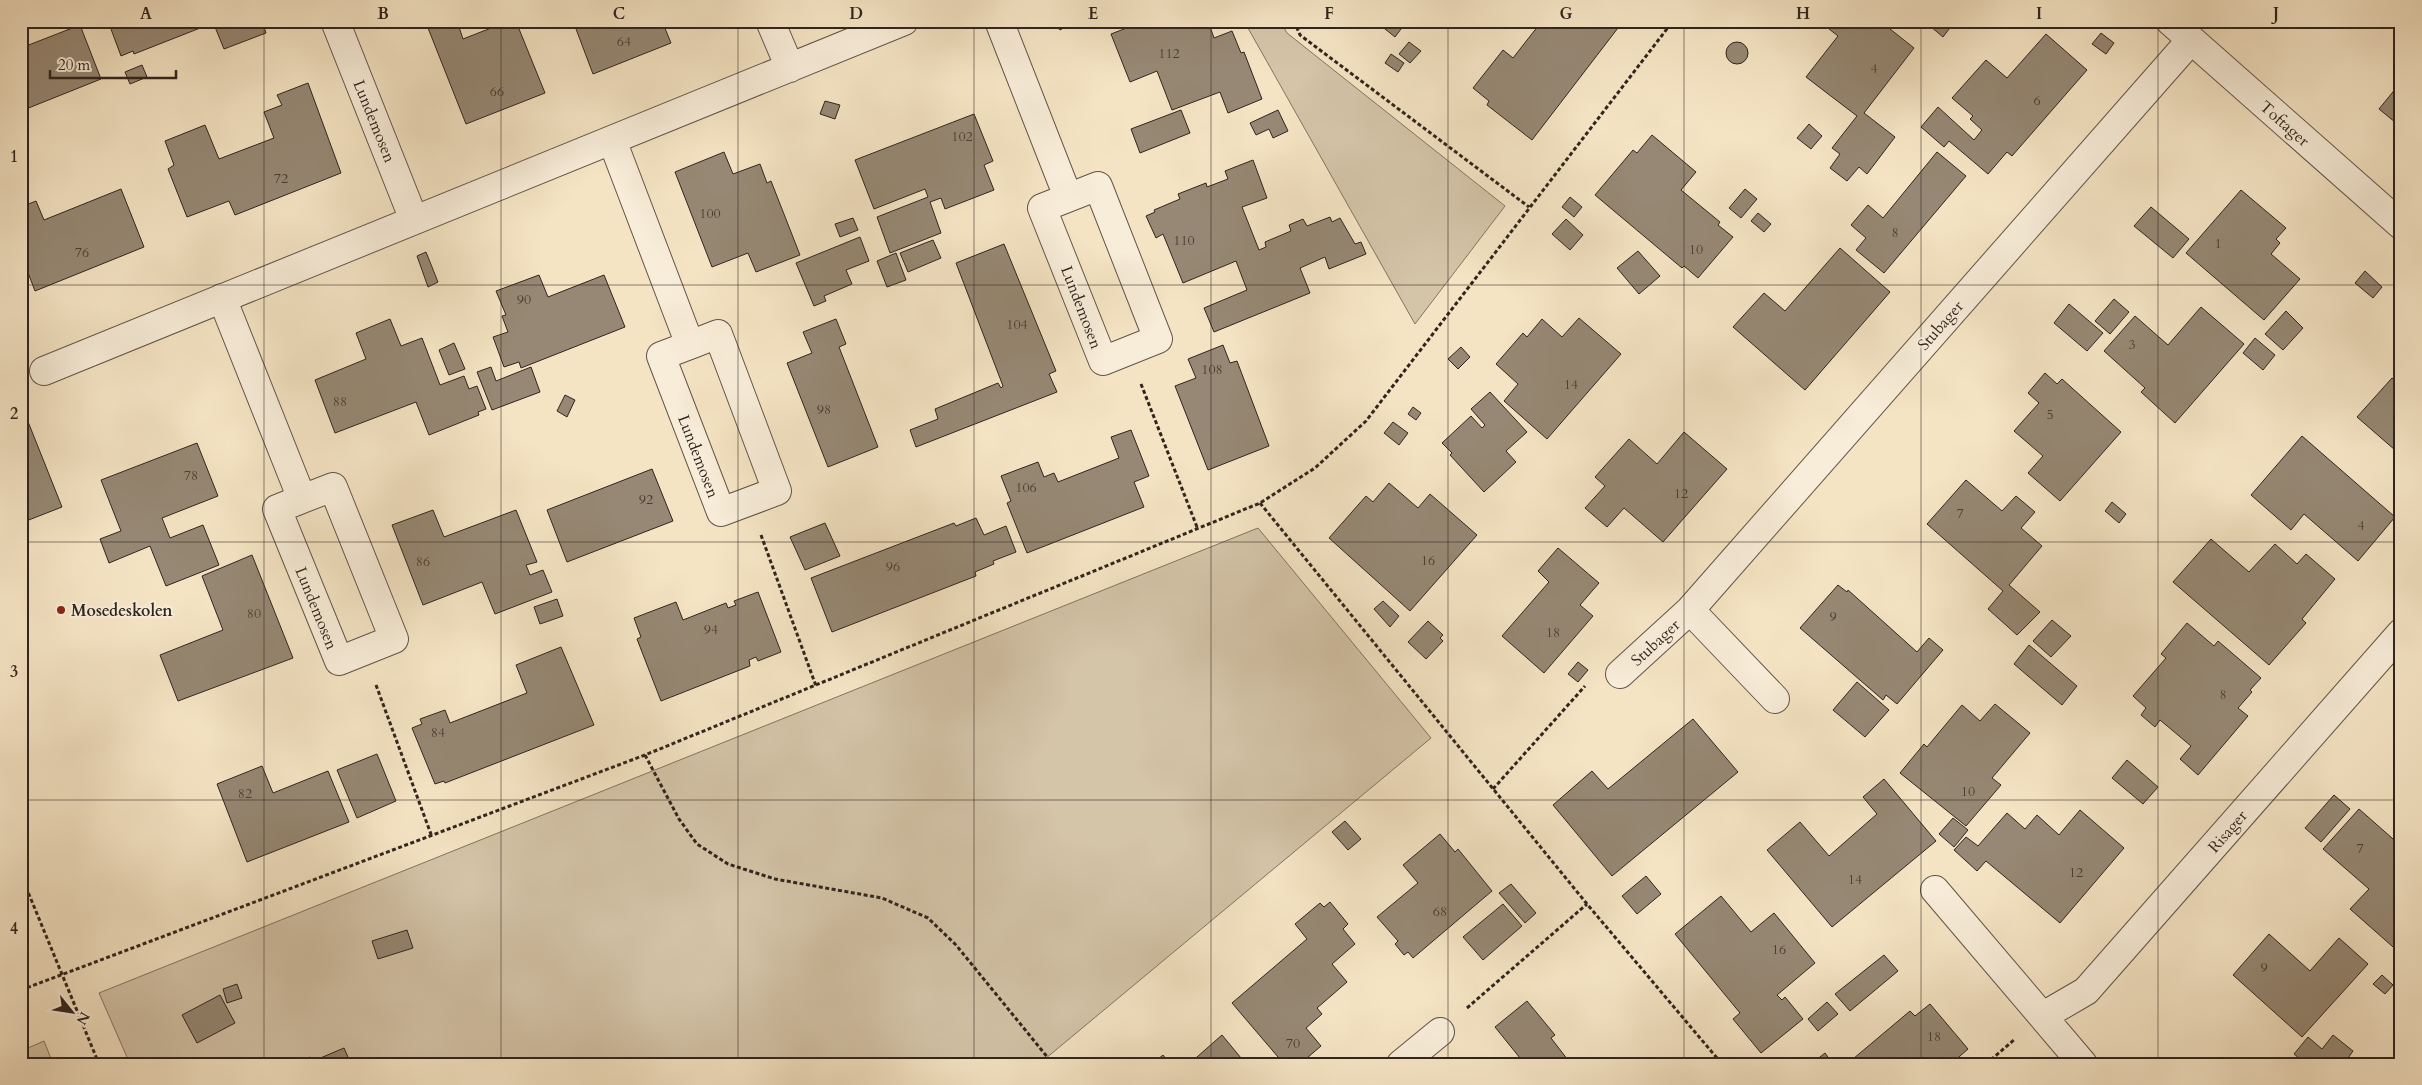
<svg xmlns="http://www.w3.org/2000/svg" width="2422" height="1085" font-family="Cardo,serif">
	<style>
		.green { fill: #d4c4a8; stroke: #827463 }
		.building { fill: #968874; stroke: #30251e }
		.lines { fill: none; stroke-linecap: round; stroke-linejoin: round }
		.minor-casing { stroke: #615548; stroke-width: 30 }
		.path { stroke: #30251e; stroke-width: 3; stroke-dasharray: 4 2.5; stroke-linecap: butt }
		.minor { stroke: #f8edd9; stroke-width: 28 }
		.grid { fill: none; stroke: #30251e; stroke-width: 1; stroke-opacity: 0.55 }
		.poi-dot { fill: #8f2418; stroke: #f8edd9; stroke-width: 2 }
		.labels { text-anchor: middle; stroke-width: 4; stroke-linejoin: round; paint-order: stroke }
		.number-label { font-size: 14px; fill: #4a3e34 }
		.street-label { font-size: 16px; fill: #30251e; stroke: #f8edd9 }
		.poi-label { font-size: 16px; font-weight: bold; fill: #30251e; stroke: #f8edd9; text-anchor: start }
		.neatline { fill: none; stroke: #30251e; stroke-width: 2 }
		.grid-label { font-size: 16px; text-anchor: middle; font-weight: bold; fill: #30251e }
	</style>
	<rect width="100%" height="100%" fill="#f5e4c4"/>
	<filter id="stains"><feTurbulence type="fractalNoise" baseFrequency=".004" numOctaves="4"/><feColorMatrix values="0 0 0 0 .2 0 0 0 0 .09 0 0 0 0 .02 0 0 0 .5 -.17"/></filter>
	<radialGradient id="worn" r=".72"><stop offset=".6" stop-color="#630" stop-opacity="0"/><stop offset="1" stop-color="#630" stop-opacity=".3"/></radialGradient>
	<path class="green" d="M1244 21H1280L1287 33 1505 206 1415 324Z
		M1258 528 1431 738 1039 1064H130L99 993Z
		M44 1041 53 1064H21V1051Z"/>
	<path class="building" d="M108 21H218L134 54 133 51 121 56Z
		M231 21H262L266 33 224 49 215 27Z
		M446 21H457L463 39 509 21H524L517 24 545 93 466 124 428 28Z
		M573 21H662L671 43 593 74Z
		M1050 21H1065L1061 30 1049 24Z
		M1136 21H1208L1214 38 1232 31 1241 53 1244 52 1262 99 1228 113 1220 92 1172 110 1157 71 1130 82 1111 34 1137 24Z
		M1375 21H1407L1395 37Z
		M1542 21H1618L1621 24 1532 140 1487 105 1489 101 1473 88 1503 50 1513 58Z
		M1826 21H1880L1914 48 1864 113 1895 137 1867 174 1859 167 1847 181 1830 168 1840 154 1832 148 1857 116 1806 77 1838 36 1824 25Z
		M1924 21H1955L1943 37Z
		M80 25 101 79 21 111V48Z
		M2101 33 2114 43 2106 54 2092 44Z
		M2046 34 2087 70 2012 156 2007 152 1988 174 1949 141 1944 147 1921 127 1938 107 1974 140 1982 130 1970 119 1973 116 1952 98 1986 60 2007 78Z
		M1726 53a11 11 0 1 1 22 0a11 11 0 1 1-22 0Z
		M1409 42 1421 51 1410 63 1399 54Z
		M1391 54 1404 63 1398 72 1385 63Z
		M142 65 147 77 130 84 125 72Z
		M2401 82V127L2379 109Z
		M308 83 341 173 235 215 229 201 187 217 168 169 174 165 165 141 205 125 219 159 274 138 264 112 282 105 277 95Z
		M825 101 840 105 835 119 820 114Z
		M1181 110 1190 133 1140 153 1131 129Z
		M1278 110 1288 131 1273 138 1269 129 1256 135 1250 123Z
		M974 114 993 161 984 165 994 190 945 209 941 198 930 202 941 233 890 253 877 217 928 197 925 189 874 209 855 160Z
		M1809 124 1822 136 1811 149 1797 138Z
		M1652 135 1696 172 1681 190 1720 222 1718 225 1733 237 1698 278 1684 266 1682 268 1595 195 1633 150 1637 153Z
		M724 152 733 174 760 164 767 183 771 181 800 255 756 272 748 253 712 267 675 172Z
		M1937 152 1966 176 1884 273 1856 250 1866 238 1851 225 1868 205 1883 218Z
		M1253 160 1267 198 1242 207 1259 250 1266 247 1265 242 1291 231 1289 225 1303 219 1307 226 1330 217 1332 222 1340 218 1355 244 1361 242 1366 254 1329 269 1325 257 1300 268 1310 293 1214 332 1204 308 1247 290 1236 261 1183 283 1163 234 1156 238 1146 216 1155 212 1154 210 1180 199 1178 194 1206 183 1207 187 1228 179 1225 171Z
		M121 189 144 247 35 291 27 270 21 272V207L36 201 44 220Z
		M1745 189 1757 199 1741 218 1729 208Z
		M2241 190 2286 228 2276 239 2280 243 2271 254 2300 279 2264 320 2186 253Z
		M1570 197 1582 207 1574 217 1562 207Z
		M2151 207 2189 239 2173 258 2134 226Z
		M1758 213 1771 224 1764 232 1751 221Z
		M853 218 858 230 840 237 835 224Z
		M1566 219 1583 235 1570 250 1552 234Z
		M860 237 869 261 846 270 852 284 824 296 826 301 814 306 796 263Z
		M933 240 941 258 908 272 900 253Z
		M1004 244 1056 371 1049 374 1057 392 916 447 910 430 938 419 935 409 998 383 1001 388 1003 386 956 263Z
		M1840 248 1890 292 1805 390 1733 327 1764 293 1785 311Z
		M1638 251 1660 276 1639 294 1617 268Z
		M426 252 438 282 428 287 417 256Z
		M896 253 906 280 887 287 877 261Z
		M2365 271 2382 287 2373 298 2355 283Z
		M539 275 548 297 604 275 625 327 521 368 519 362 504 367 493 337 508 332 502 316 506 315 496 291Z
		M2114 299 2129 312 2110 334 2095 321Z
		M2069 304 2103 333 2087 351 2054 323Z
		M2201 307 2244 344 2175 423 2141 392 2145 388 2104 351 2135 316 2168 345Z
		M2286 311 2303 328 2283 350 2265 334Z
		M1579 318 1621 354 1547 439 1504 401 1518 384 1496 364 1523 333 1527 337 1542 319 1562 337Z
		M390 319 401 346 422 338 440 385 464 376 469 389 477 386 486 409 478 412 479 415 429 435 416 402 335 433 315 380 366 359 356 333Z
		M836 319 846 344 839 347 878 447 828 467 787 363 812 353 803 332Z
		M2255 338 2275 355 2263 370 2243 353Z
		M454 343 465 369 449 375 439 350Z
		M1223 345 1230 363 1237 361 1269 446 1208 470 1175 386 1196 378 1188 359Z
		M1461 347 1470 357 1458 369 1448 359Z
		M491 367 496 381 531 367 540 392 492 410 477 372Z
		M2045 373 2057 384 2062 379 2121 432 2060 501 2028 473 2043 456 2014 431 2039 403 2028 393Z
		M2392 378 2401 385V444L2395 450 2357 417Z
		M1490 392 1527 432 1506 451 1516 462 1484 492 1450 455 1452 453 1442 443 1471 416 1482 428 1485 425 1471 409Z
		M565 395 575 400 567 417 557 411Z
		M21 404 62 507 21 523Z
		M1413 407 1421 413 1416 420 1408 414Z
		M1393 422 1408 433 1399 445 1384 433Z
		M1131 430 1149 476 1134 482 1144 507 1027 553 1007 503 1011 501 1001 476 1038 462 1044 477 1054 473 1058 482 1119 458 1111 437Z
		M1684 432 1727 469 1663 542 1624 508 1607 527 1585 508 1605 486 1595 477 1629 439 1657 464Z
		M2302 436 2395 517 2358 561 2304 514 2291 530 2251 495Z
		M197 443 218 496 162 518 170 538 203 525 219 565 166 586 150 546 109 563 100 539 121 531 101 480Z
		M652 469 673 521 567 562 547 510Z
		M2401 470V485L2393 479Z
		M1966 480 2002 511 2016 496 2035 512 2021 528 2042 546 2009 585 2040 612 2017 635 1988 609 2003 591 1927 524Z
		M1389 483 1418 508 1430 494 1477 535 1410 611 1329 538 1366 496 1373 502Z
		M2112 502 2126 514 2119 523 2105 511Z
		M2401 508V520L2395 515Z
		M433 510 444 537 516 510 537 562 526 565 530 575 543 570 552 592 495 614 482 582 423 605 392 525Z
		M976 518 984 535 1006 526 1016 552 993 561 994 564 975 572 976 576 832 632 811 578 954 523 956 526Z
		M825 523 840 556 805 570 790 537Z
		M2211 539 2249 572 2275 544 2297 564 2306 554 2335 579 2302 619 2306 623 2269 665 2173 582Z
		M1558 548 1599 583 1580 605 1593 616 1544 673 1502 636 1549 582 1538 571Z
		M252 555 293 658 178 701 160 655 223 630 202 576Z
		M1838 585 1847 592 1848 590 1917 652 1929 638 1943 650 1897 704 1886 695 1883 700 1800 628Z
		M758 592 781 652 758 661 756 657 749 660 750 666 661 701 637 639 641 637 634 618 676 602 683 620 726 603 728 608 736 605 734 601Z
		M557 599 563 616 540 624 534 607Z
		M1383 601 1399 616 1390 627 1374 609Z
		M2052 620 2071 636 2051 657 2033 641Z
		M1428 621 1443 635 1440 638 1443 641 1426 659 1408 642Z
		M2187 623 2214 646 2218 641 2261 678 2250 690 2252 692 2238 708 2248 716 2198 775 2180 759 2191 746 2160 720 2155 727 2141 715 2146 708 2133 696 2166 658 2161 654Z
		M2029 645 2077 686 2062 705 2014 664Z
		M561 647 594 725 445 783 444 781 435 784 412 728 422 724 420 719 445 710 450 723 527 693 516 665Z
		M1578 662 1588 670 1578 682 1568 674Z
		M1857 682 1889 710 1865 737 1833 710Z
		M1995 704 2030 733 1992 778 2001 785 1966 826 1900 773 1924 744 1927 747 1962 705 1980 721Z
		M1693 719 1738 772 1612 876 1553 805 1592 771 1608 789Z
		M377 754 396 801 357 818 337 770Z
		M2127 760 2158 787 2143 804 2112 778Z
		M262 766 273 793 328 771 349 822 247 862 217 784Z
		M1884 779 1936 841 1832 927 1767 850 1800 822 1829 856 1877 814 1863 797Z
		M2334 795 2350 809 2321 842 2305 828Z
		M2359 809 2401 846V954L2350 909 2369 889 2323 849Z
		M2080 810 2124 848 2060 923 1986 861 1977 871 1954 850 1966 837 1978 846 2007 813 2025 829 2037 815 2059 835Z
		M1953 818 1968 830 1954 847 1939 834Z
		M1345 821 1361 839 1348 850 1332 832Z
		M1440 834 1455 852 1458 849 1492 891 1413 958 1408 952 1404 955 1395 944 1398 941 1377 917 1418 883 1403 865Z
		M1646 876 1661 894 1637 914 1622 896Z
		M1511 884 1536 913 1525 923 1499 893Z
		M1721 896 1751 932 1774 913 1815 963 1777 995 1782 1000 1785 997 1803 1019 1761 1053 1733 1019 1740 1013 1675 934Z
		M1330 902 1348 924 1343 929 1355 944 1332 964 1347 982 1317 1008 1322 1014 1306 1028 1321 1046 1300 1064H1284L1232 1003 1307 939 1295 924 1320 903 1324 907Z
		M1503 904 1522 926 1483 960 1463 937Z
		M407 930 413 948 378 959 372 941Z
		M2269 934 2310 971 2339 938 2368 964 2302 1037 2233 975Z
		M1884 955 1898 971 1850 1011 1835 994Z
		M2382 975 2393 985 2385 994 2373 984Z
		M237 984 242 998 227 1003 223 989Z
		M220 995 235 1023 197 1043 182 1015Z
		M1527 1001 1555 1035 1551 1038 1571 1064H1513L1520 1058 1495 1027Z
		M1827 1002 1838 1014 1818 1031 1808 1019Z
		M1930 1004 1968 1049 1951 1064H1847L1910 1011 1915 1016Z
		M1222 1035 1246 1064H1189Z
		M2333 1035 2353 1051 2344 1064H2306L2294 1054 2308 1037 2322 1049Z
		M344 1048 351 1064H294L310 1057 311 1062Z
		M1825 1053 1833 1064H1811Z
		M1163 1055 1170 1064H1152Z"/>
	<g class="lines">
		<g class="minor-casing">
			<path id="minor" d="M335 21 414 220
				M770 21 790 68
				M999 21 1068 197
				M2170 21 2401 225
				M612 140 690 345 661 356 721 512 777 491 718 334 690 345
				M1098 186 1158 339 1103 361 1042 208Z
				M222 298 302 499 277 509 339 661 394 639 333 487 302 499
				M44 371 904 21
				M1690 610 1775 699
				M1620 674 1690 610 2191 40
				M1935 890 2083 1064
				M2043 1016 2086 991 2401 633
				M1401 1064 1440 1032"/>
		</g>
		<path class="path" d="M1294 21 1300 35 1529 207
			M1141 384 1197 527
			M1260 503 1587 904 1722 1064
			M761 535 816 686
			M376 685 432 837
			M645 755 679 819 697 844 728 864 775 879 882 898 928 918 956 945 1053 1064
			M1493 789 1585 686
			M21 875 99 1064
			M21 990 645 755 1260 503 1315 468 1366 421 1673 21
			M1467 1008 1587 904
			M1986 1064 2015 1039"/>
		<use href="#minor" class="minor"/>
	</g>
	<path class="grid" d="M264 21V1064M501 21V1064M738 21V1064M974 21V1064M1211 21V1064M1448 21V1064M1684 21V1064M1921 21V1064M2158 21V1064M21 285H2401M21 542H2401M21 800H2401"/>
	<circle class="poi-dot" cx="61" cy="610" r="5"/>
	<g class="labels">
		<g class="number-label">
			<text x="624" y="46">64</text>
			<text x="1169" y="58">112</text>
			<text x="1874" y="73">4</text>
			<text x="497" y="96">66</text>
			<text x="2037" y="105">6</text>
			<text x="962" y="141">102</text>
			<text x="281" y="183">72</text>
			<text x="710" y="218">100</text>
			<text x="1895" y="237">8</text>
			<text x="1184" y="245">110</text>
			<text x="2218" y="248">1</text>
			<text x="1696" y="254">10</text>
			<text x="82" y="257">76</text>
			<text x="524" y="304">90</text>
			<text x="1017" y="329">104</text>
			<text x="2132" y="349">3</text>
			<text x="1212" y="374">108</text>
			<text x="1571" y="389">14</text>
			<text x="340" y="406">88</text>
			<text x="824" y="414">98</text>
			<text x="2050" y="419">5</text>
			<text x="191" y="480">78</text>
			<text x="1026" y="492">106</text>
			<text x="1681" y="498">12</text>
			<text x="646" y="504">92</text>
			<text x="1960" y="518">7</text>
			<text x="2361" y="530">4</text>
			<text x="1428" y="565">16</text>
			<text x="423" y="566">86</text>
			<text x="893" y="571">96</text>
			<text x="254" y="618">80</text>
			<text x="1833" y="621">9</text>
			<text x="711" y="634">94</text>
			<text x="1553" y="637">18</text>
			<text x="2223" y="699">8</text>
			<text x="438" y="737">84</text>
			<text x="1968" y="796">10</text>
			<text x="245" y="798">82</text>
			<text x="2360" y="853">7</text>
			<text x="2076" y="877">12</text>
			<text x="1855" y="884">14</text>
			<text x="1440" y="916">68</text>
			<text x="1779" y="954">16</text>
			<text x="2264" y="972">9</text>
			<text x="1934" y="1041">18</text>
			<text x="1293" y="1048">70</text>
		</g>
		<g class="street-label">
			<text transform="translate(375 121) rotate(68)" y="6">Lundemosen</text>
			<text transform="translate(2285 123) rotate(41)" y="6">Toftager</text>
			<text transform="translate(1082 307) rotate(69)" y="6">Lundemosen</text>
			<text transform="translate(1940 325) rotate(-49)" y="6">Stubager</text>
			<text transform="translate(699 456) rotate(69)" y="6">Lundemosen</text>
			<text transform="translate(317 608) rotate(68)" y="6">Lundemosen</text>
			<text transform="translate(1655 642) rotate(-43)" y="6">Stubager</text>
			<text transform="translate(2227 831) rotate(-49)" y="6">Risager</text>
		</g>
		<g class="poi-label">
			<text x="71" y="616">Mosedeskolen</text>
		</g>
	</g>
	<rect width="2422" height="1085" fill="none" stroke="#f5e4c4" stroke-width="55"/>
	<g transform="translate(72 1012) rotate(120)" stroke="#f8edd9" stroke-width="4" paint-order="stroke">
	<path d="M0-4L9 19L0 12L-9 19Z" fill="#30251e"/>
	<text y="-8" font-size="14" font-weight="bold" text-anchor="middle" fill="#30251e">N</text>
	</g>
	<path d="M50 70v8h126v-8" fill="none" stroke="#30251e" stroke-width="2.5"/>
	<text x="58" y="70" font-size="15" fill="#30251e" stroke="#f8edd9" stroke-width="4" paint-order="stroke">20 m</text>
	<rect x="28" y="28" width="2366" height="1030" class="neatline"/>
	<g class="grid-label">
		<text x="146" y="19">A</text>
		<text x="383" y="19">B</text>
		<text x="619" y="19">C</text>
		<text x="856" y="19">D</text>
		<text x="1093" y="19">E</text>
		<text x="1329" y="19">F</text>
		<text x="1566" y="19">G</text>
		<text x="1803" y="19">H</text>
		<text x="2039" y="19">I</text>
		<text x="2276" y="19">J</text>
		<text x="14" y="162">1</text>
		<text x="14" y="419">2</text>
		<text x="14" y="677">3</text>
		<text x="14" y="934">4</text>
	</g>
	<rect width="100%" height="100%" filter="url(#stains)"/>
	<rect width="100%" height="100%" fill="url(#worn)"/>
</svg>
